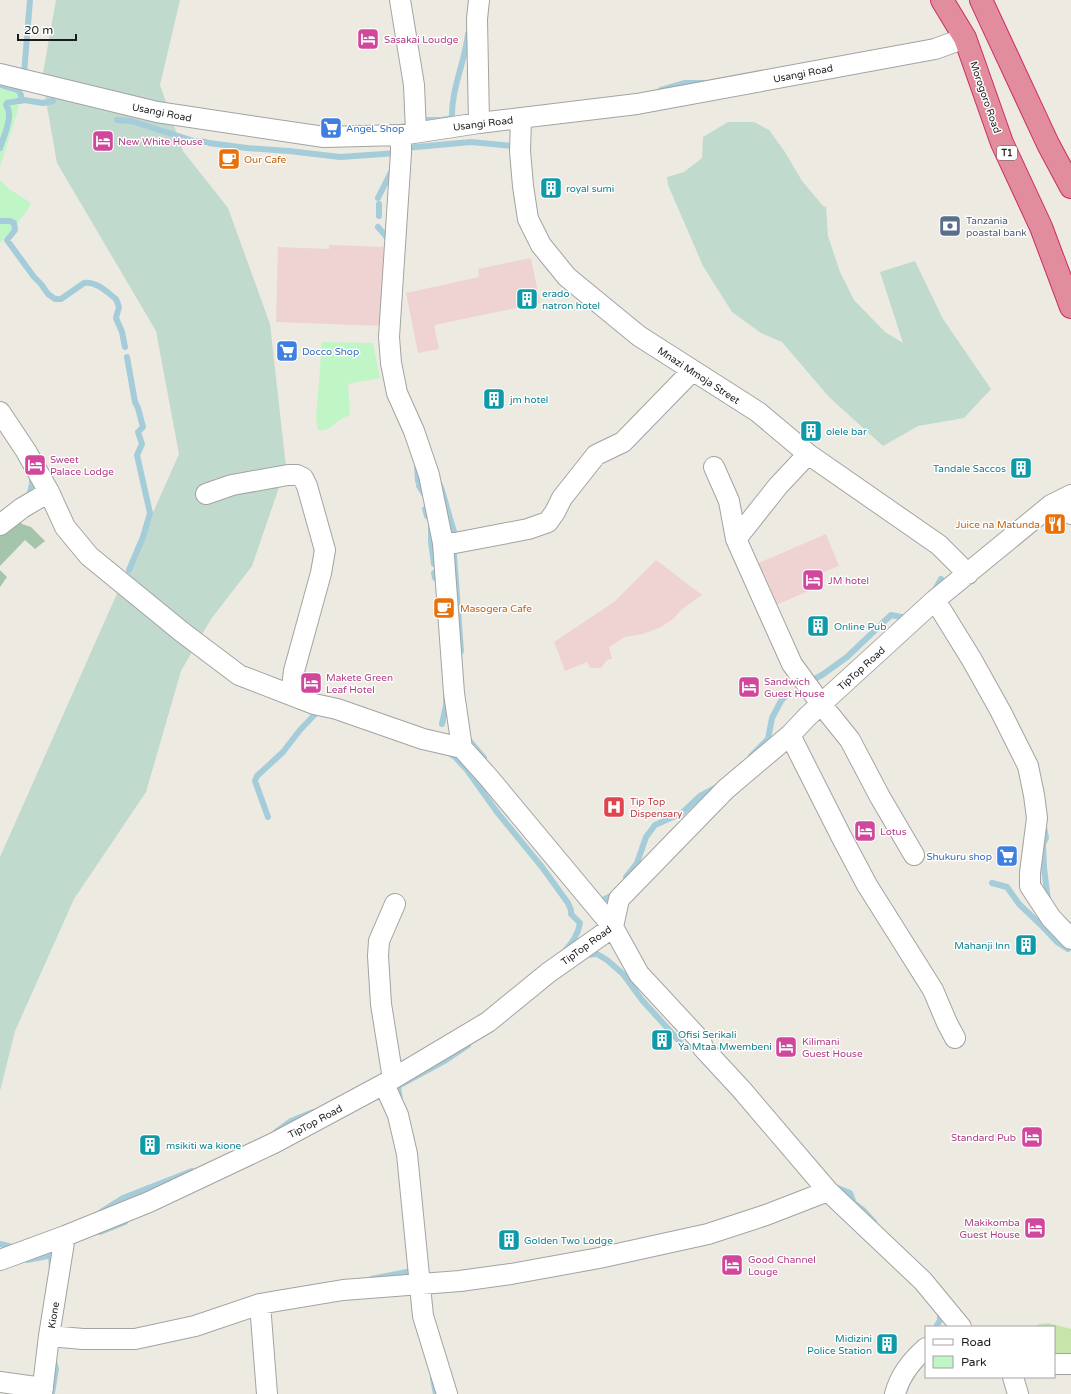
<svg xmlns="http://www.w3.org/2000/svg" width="1071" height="1394" font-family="'Varela Round',sans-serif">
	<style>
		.commercial { fill: #eed3d2 }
		.grass { fill: #c7e5aa }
		.wetland { fill: #c0dace }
		.cemetery { fill: #a5c5aa }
		.park { fill: #c0f6c5 }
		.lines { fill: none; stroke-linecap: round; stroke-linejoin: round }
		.stream { stroke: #a5cdd9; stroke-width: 6 }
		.minor-casing { stroke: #a3a3a3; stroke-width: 22 }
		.highway-casing { stroke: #ce2c64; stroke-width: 24 }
		.minor { stroke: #fff; stroke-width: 20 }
		.highway { stroke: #e18d9d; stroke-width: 22 }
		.labels { text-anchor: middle; stroke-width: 3; stroke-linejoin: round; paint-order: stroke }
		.shield { fill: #fff; stroke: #606060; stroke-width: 1 }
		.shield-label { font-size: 9px; font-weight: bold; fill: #1c1c1c }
		.hotel-label { font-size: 10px; fill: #b23c85; stroke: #fff; text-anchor: start }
		.street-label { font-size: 10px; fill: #1c1c1c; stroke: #fff }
		.shop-label { font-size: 10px; fill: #366cbe; stroke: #fff; text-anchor: start }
		.food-label { font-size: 10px; fill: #c56008; stroke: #fff; text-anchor: start }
		.culture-label { font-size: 10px; fill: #0d838f; stroke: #fff; text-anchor: start }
		.service-label { font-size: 10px; fill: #4e5e75; stroke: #fff; text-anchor: start }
		.health-label { font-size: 10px; fill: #be3a42; stroke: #fff; text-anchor: start }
	</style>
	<rect width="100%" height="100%" fill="#edeae2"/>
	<path class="commercial" d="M329 245 388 247 385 326 276 322 278 247 329 249Z
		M531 258 540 303 434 325 439 349 418 353 406 293 479 277 478 269Z
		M826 534 839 566 809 578 813 589 774 606 756 564Z
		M656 560 702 595 682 609 673 619 661 627 643 634 625 637 609 647 612 659 607 660 601 668H590L587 662 565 671 554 642 614 602Z"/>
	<path class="grass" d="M1048 1323 1071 1329V1365L1054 1363V1327H1035L1039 1324Z"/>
	<path class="wetland" d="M56 0H180L160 85 183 151 228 208 270 324 286 467 252 566 211 619 181 671 146 792 74 899 15 1031 0 1091V857L179 454 156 331 57 163 42 78Z
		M728 122H754L769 130 785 152 802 181 824 207 826 206 828 236 840 272 854 300 885 332 903 343 880 272 915 261 943 319 991 389 964 418 918 426 883 446 829 397 782 342 761 333 732 312 703 266 668 185 667 177 684 172 702 158 703 137Z"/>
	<path class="cemetery" d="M14 514 22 524 31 527 45 541 35 549 25 540 0 566V535H3Z
		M0 570 7 577 0 587Z"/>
	<path class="park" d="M0 89 20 93 18 110 0 167Z
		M0 180 8 188 31 203 27 211 0 243Z
		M322 342 373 343 380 378 348 384 350 415C346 417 341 418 338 421 331 427 328 431 318 430L316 419Z"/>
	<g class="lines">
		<path class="stream" d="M24 74 30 0
			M0 85 18 90 21 95V101
			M661 90 685 83H703
			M117 120 131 121 194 141
			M418 120H442L452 118C451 89 465 62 468 34
			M197 141 206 142
			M209 143 247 148 289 151 340 157 398 153
			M0 148C4 135 14 116 6 105L7 103 24 100 43 103 53 101
			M405 148 471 142 513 146 514 150
			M378 198 393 168
			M379 216V204
			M0 221H10L14 223 15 230 7 240 34 277 41 284 48 294 55 299H61L84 283C96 281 107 292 116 299L119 307 116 318 122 332 125 347
			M378 227 391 242
			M127 357 135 402 138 408 143 427 138 432 142 444 137 455 150 513 143 537 129 570
			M417 465 418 481
			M440 485C446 501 449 518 455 534L460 535
			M419 486 424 494
			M30 493 32 484V475
			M425 509 427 516
			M431 527V542L434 564
			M454 555 461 651
			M434 573 435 578
			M935 590 941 579
			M809 682 822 675 847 657 891 615 907 618 909 616
			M442 724 446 706V697
			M467 738 484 758
			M448 752 455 757 467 770 497 812 542 867 568 903 571 910V914L580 923C578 935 572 943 564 952
			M751 756 768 739 772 718 781 701 786 696
			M268 817 255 781 257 776 283 752 300 730 319 710H321
			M1044 827 1046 838 1043 844 1044 868 1048 900
			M626 877 637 863 646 837 655 825 682 813 700 796 719 786
			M992 883 1007 887 1019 904 1041 925 1057 942 1068 949
			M596 900 599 902 613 895
			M585 955 597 954 607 960 623 974 642 1000 681 1043 688 1048
			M400 1101 398 1086 446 1060 468 1045
			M276 1132 291 1121 313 1112
			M835 1187 850 1193 854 1203 863 1210 874 1222
			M101 1212 123 1198 192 1171
			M100 1232 125 1222
			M0 1244 16 1248
			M51 1255 52 1268
			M27 1260 53 1255
			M371 1279 412 1271V1266
			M936 1327 940 1320V1311
			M433 1379 436 1394
			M52 1393 56 1369 54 1361"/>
		<g class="minor-casing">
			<path id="minor" d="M400 0 414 85 416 132
				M0 74 157 112 324 137 401 135 479 123 637 104 935 49 965 38
				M521 118 520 151 523 186 528 219 541 245 567 277 639 336 758 412 808 454 939 545 968 574
				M479 123 477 19 479 0
				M401 135V153L389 337 391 363 397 393 414 431 429 475 443 543 454 693 462 748 489 778 613 927 639 974 701 1041 703 1048 741 1089 828 1191 923 1281 961 1327
				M0 412 26 451 49 492 65 527 89 556 182 632 239 675 314 704 337 709 423 739 462 748
				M714 467 729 501 736 539 792 664 821 704 850 740 880 797 914 855
				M206 494 232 485 288 475H297L303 478 307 486 325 550 321 573 294 671 291 695
				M1051 505 1071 514
				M0 525 22 508 49 492
				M736 539 778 486 808 454
				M443 543H455L528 529 548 522 555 512 562 498 596 455 623 442 692 371
				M935 600 972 660 1001 712 1028 766 1034 795 1037 818 1030 873V886L1051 918 1071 939
				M790 735 841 836 867 885 933 990 947 1023 955 1038
				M393 1079 381 1004 378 956 379 941 395 904
				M384 1084 398 1115 407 1154 423 1316 447 1394
				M0 1260 65 1236 149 1202 274 1143 384 1084 488 1022 548 973 613 927 619 899 726 789 790 735 808 716 935 600 1051 505 1071 495
				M260 1304 267 1394
				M49 1336 83 1339H135L195 1326 260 1304 277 1301 343 1290 460 1281 511 1274 599 1258 708 1234 766 1215 828 1191
				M1054 1364H1071
				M1013 1377 1018 1394
				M0 1382 43 1388
				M42 1394 49 1336 65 1236
				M895 1394C900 1375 912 1360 926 1348"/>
		</g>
		<g class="highway-casing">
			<path id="highway" d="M942 0 965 38 1002 143 1041 227 1071 307
				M981 0 1048 144 1071 187"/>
		</g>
		<use href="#minor" class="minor"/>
		<use href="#highway" class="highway"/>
	</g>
	<defs>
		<g id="hotel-square" transform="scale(1.15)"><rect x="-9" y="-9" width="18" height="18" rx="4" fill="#d1479c" stroke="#fff"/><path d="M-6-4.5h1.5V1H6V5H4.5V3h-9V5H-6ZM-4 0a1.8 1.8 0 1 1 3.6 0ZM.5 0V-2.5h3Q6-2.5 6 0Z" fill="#fff"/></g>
		<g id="supermarket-square" transform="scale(1.15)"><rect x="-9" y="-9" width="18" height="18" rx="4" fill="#3f7fe0" stroke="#fff"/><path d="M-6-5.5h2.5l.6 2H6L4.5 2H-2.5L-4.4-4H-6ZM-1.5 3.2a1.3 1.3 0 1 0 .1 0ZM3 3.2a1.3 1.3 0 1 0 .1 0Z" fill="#fff"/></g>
		<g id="cafe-square" transform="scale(1.15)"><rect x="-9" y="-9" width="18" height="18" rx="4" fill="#e8710a" stroke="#fff"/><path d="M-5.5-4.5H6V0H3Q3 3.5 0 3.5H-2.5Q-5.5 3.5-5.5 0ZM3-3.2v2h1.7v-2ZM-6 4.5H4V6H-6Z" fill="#fff"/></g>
		<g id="building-square" transform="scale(1.15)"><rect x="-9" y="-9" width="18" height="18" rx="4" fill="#0f9aa8" stroke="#fff"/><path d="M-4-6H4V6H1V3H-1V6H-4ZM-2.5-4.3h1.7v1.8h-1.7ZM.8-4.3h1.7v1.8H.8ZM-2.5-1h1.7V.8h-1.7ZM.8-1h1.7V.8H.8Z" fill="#fff"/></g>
		<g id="bank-square" transform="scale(1.15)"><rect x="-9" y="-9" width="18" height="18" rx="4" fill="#5c6f8a" stroke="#fff"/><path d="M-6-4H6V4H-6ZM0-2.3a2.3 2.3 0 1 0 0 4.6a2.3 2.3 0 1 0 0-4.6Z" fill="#fff"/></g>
		<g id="restaurant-square" transform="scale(1.15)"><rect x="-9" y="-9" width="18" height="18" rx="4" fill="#e8710a" stroke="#fff"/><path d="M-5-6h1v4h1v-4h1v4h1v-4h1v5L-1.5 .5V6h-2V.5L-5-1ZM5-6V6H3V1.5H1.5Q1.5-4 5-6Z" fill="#fff"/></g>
		<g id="hospital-square" transform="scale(1.15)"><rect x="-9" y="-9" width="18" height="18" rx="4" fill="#e0444e" stroke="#fff"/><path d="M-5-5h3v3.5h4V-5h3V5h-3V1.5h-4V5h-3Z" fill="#fff"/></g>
	</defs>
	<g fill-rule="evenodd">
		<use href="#hotel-square" x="368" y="39"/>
		<use href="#supermarket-square" x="331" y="128"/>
		<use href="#hotel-square" x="103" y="141"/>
		<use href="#cafe-square" x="229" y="159"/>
		<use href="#building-square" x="551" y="188"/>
		<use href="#bank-square" x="950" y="226"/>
		<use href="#building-square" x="527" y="299"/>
		<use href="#supermarket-square" x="287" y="351"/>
		<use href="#building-square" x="494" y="399"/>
		<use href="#building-square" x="811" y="431"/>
		<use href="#hotel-square" x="35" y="465"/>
		<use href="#building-square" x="1021" y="468"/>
		<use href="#restaurant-square" x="1055" y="524"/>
		<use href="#hotel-square" x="813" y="580"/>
		<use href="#cafe-square" x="444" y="608"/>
		<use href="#building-square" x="818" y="626"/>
		<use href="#hotel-square" x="311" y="683"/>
		<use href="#hotel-square" x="749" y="687"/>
		<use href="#hospital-square" x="614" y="807"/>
		<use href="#hotel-square" x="865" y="831"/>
		<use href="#supermarket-square" x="1007" y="856"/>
		<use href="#building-square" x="1026" y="945"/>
		<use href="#building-square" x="662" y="1040"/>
		<use href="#hotel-square" x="786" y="1047"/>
		<use href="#hotel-square" x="1032" y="1137"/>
		<use href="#building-square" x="150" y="1145"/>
		<use href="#hotel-square" x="1035" y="1228"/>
		<use href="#building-square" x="509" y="1240"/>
		<use href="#hotel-square" x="732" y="1265"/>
		<use href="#building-square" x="887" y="1344"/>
	</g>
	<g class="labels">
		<rect class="shield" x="997" y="146" width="20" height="14" rx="3"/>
		<g class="shield-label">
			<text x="1007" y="156">T1</text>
		</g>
		<g class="hotel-label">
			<text x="384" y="43">Sasakai Loudge</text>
			<text x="118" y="145">New White House</text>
			<text x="50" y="463">Sweet<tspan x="50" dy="12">Palace Lodge</tspan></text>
			<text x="828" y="584">JM hotel</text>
			<text x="326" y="681">Makete Green<tspan x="326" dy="12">Leaf Hotel</tspan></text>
			<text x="764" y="685">Sandwich<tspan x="764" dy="12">Guest House</tspan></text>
			<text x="880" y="835">Lotus</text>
			<text x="802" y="1045">Kilimani<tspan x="802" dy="12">Guest House</tspan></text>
			<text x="1016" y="1141" text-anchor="end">Standard Pub</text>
			<text x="1020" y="1226" text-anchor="end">Makikomba<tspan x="1020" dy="12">Guest House</tspan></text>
			<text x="748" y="1263">Good Channel<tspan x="748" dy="12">Louge</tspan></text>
		</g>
		<g class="street-label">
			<text transform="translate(803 73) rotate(-11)" y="4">Usangi Road</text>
			<text transform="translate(986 97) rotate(71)" y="4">Morogoro Road</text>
			<text transform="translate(162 112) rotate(11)" y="4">Usangi Road</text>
			<text transform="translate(483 123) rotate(-7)" y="4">Usangi Road</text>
			<text transform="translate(699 375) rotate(33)" y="4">Mnazi Mmoja Street</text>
			<text transform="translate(861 668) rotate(-42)" y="4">TipTop Road</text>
			<text transform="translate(586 945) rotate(-36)" y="4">TipTop Road</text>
			<text transform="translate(315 1121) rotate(-28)" y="4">TipTop Road</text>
			<text transform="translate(53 1315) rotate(-81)" y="4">Kione</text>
		</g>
		<g class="shop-label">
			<text x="346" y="132">AngeL Shop</text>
			<text x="302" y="355">Docco Shop</text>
			<text x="992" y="860" text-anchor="end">Shukuru shop</text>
		</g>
		<g class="food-label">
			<text x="244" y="163">Our Cafe</text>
			<text x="1040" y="528" text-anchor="end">Juice na Matunda</text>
			<text x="460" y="612">Masogera Cafe</text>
		</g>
		<g class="culture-label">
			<text x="566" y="192">royal sumi</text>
			<text x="542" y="297">erado<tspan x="542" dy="12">natron hotel</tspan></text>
			<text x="510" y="403">jm hotel</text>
			<text x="826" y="435">olele bar</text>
			<text x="1006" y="472" text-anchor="end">Tandale Saccos</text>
			<text x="834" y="630">Online Pub</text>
			<text x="1010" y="949" text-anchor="end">Mahanji Inn</text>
			<text x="678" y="1038">Ofisi Serikali<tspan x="678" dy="12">Ya Mtaa Mwembeni</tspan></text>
			<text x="166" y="1149">msikiti wa kione</text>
			<text x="524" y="1244">Golden Two Lodge</text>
			<text x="872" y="1342" text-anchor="end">Midizini<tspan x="872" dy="12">Police Station</tspan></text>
		</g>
		<g class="service-label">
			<text x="966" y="224">Tanzania<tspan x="966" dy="12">poastal bank</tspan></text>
		</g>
		<g class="health-label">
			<text x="630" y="805">Tip Top<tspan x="630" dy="12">Dispensary</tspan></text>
		</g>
	</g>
	<rect x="925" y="1326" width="130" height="52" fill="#ffffff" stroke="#a4a4a4"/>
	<rect x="933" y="1339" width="20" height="6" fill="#ffffff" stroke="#a4a4a4"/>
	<text x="961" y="1346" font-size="12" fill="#1c1c1c">Road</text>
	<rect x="933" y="1356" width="20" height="12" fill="#c0f6c5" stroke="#a4a4a4"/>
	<text x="961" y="1366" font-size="12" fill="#1c1c1c">Park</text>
	<path d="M18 34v6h58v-6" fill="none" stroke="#1c1c1c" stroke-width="2"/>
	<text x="24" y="34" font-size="12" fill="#1c1c1c" stroke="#ffffff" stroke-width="3" paint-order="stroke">20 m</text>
</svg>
